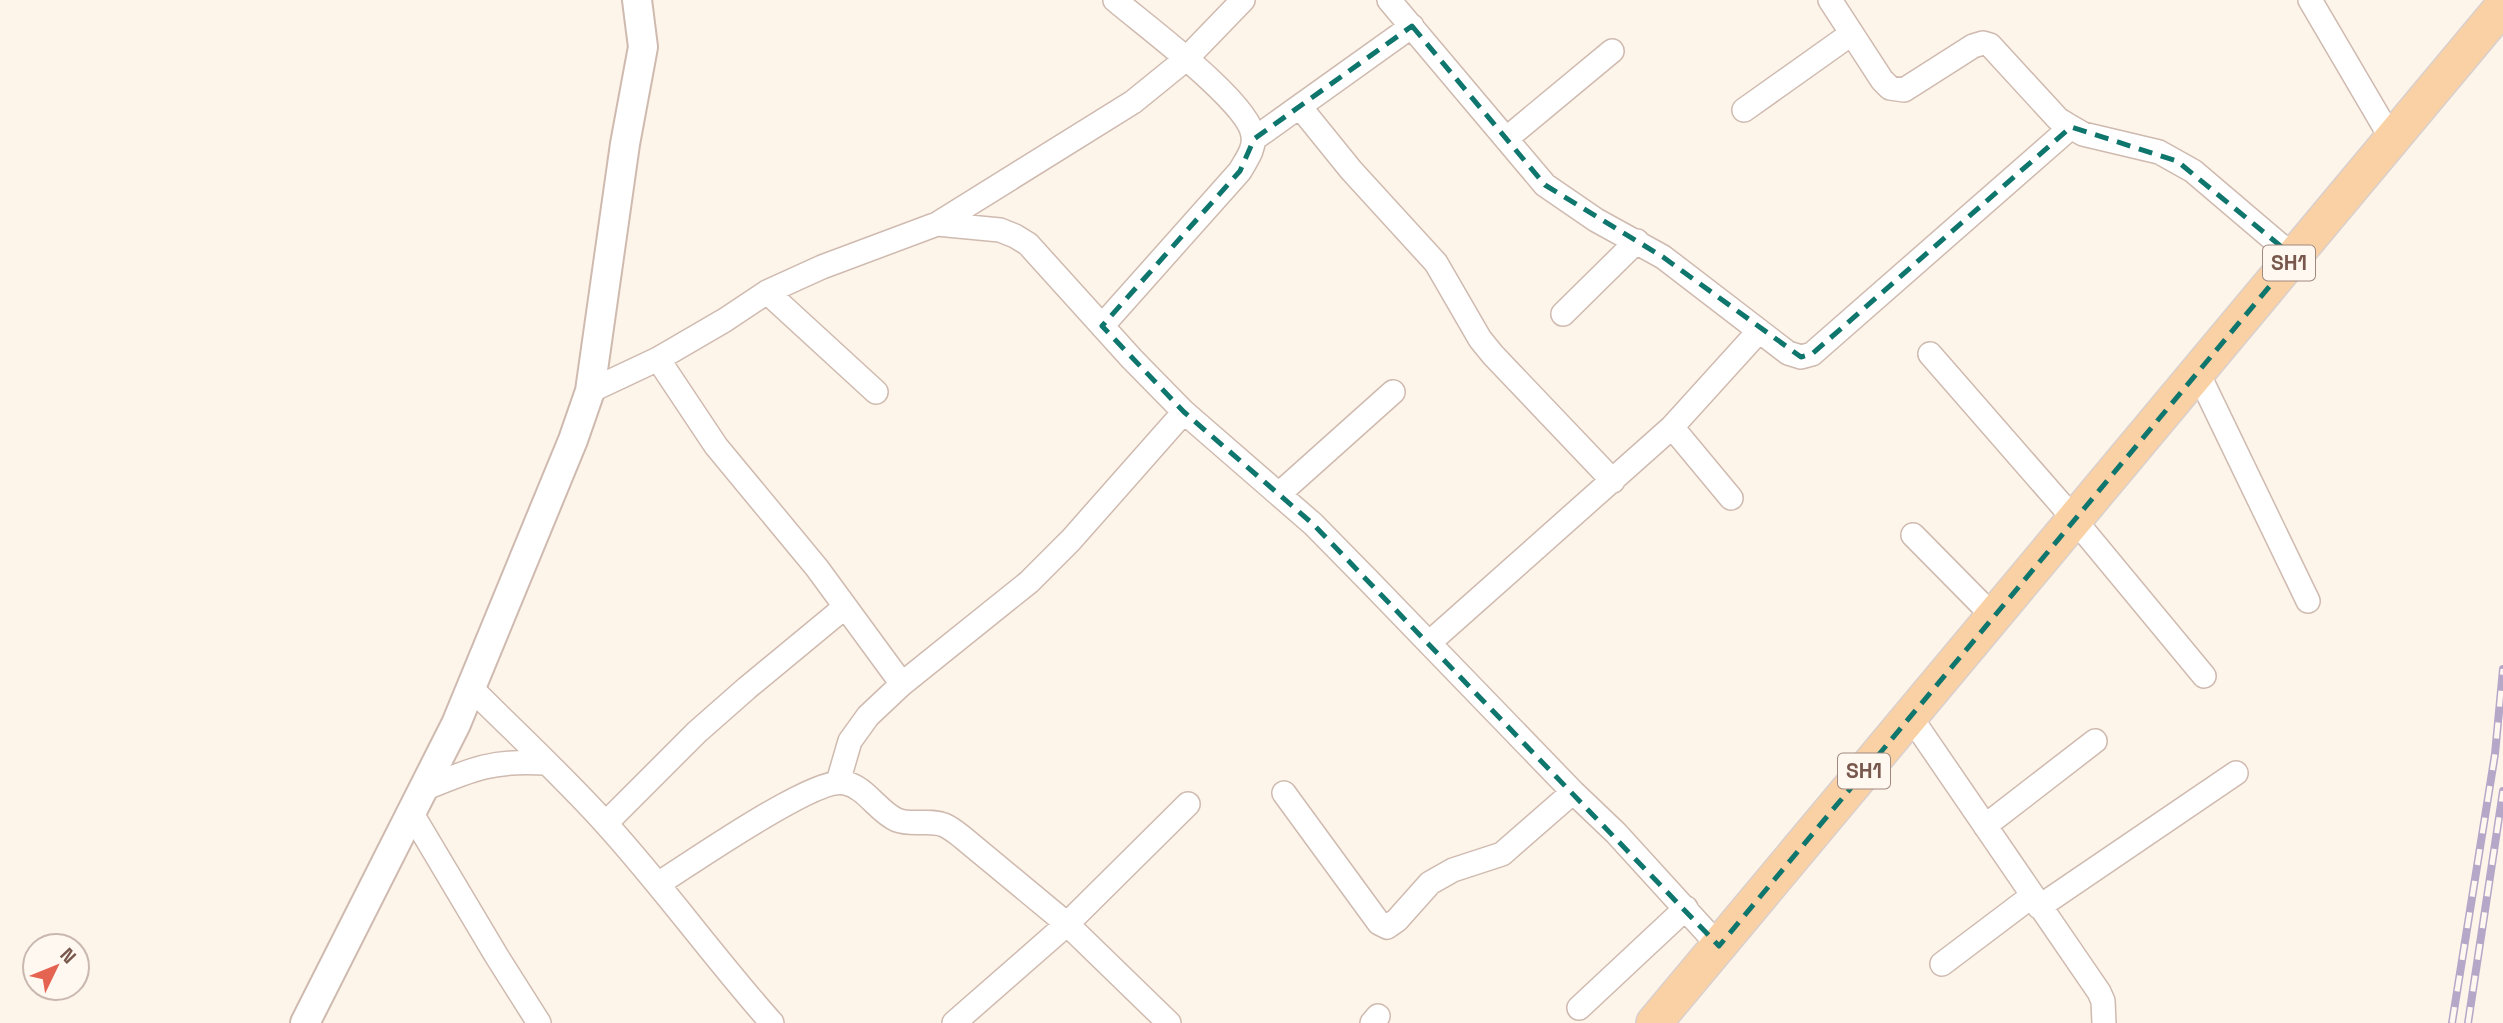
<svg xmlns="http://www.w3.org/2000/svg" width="2503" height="1023" font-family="'Space Grotesk',sans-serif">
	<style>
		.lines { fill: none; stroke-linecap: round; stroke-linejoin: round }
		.minor-casing { stroke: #cfbaaf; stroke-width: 26 }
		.tertiary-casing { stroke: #cfbaaf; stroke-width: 32 }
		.primary-casing { stroke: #d9d0cd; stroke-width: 38 }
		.minor { stroke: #fff; stroke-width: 23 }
		.tertiary { stroke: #fff; stroke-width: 28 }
		.primary { stroke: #fad1a4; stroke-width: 35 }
		.rail-casing { stroke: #b5a7c8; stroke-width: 8 }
		.rail { stroke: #fff8f1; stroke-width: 5; stroke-dasharray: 16; stroke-linecap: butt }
		.marked { fill: none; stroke: #0f766e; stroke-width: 5; stroke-dasharray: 14 9; stroke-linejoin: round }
		.labels { text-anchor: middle; stroke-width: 5; stroke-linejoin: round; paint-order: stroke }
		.shield { fill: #fff8f1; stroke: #a0887e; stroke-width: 2 }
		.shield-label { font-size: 21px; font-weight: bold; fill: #78584d }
	</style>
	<rect width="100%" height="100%" fill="#fdf4ea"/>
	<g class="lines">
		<g class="minor-casing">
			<path id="minor" d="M1389 0 1545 185 1596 220 1663 257 1788 353 1801 357 1812 354 2071 127
				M1830 0 1882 80 1890 88 1904 90 1973 46 1983 43 1990 45 2058 119 2071 127 2083 134 2159 152 2193 171 2294 257
				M2310 0 2391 138
				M1300 107 1351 170 1436 263 1480 339 1493 355 1613 481
				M1744 110 1851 34
				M1254 139 1412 26
				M1506 139 1612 51
				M937 224 1133 102 1186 59 1243 0
				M767 292 876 392
				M1563 314 1637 241
				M1102 326 1240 171C1246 160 1255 149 1253 136 1250 103 1143 24 1115 0
				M1930 354 2074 519 2204 676
				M658 359 716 446 817 568 902 684
				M2197 371 2308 601
				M590 391 658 359 725 320 767 292 822 267 937 224 1000 230 1015 236 1028 244 1132 359 1184 412 1313 524 1369 581 1573 792 1616 833 1719 946
				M1672 427 1759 331
				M1279 494 1393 392
				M1913 535 1993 616
				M1429 643 1672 427 1731 498
				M471 688C516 733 564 777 607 825 665 889 715 959 772 1023
				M1910 716 2099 992 2103 1001 2104 1023
				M838 782 850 741 868 716 902 684 1029 582 1071 540 1184 412
				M424 789C472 769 492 760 545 763
				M1284 793 1379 923 1387 927 1397 920 1430 883 1453 870 1502 854 1573 792
				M412 814 496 955 539 1023
				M606 823 697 732 747 688 845 607
				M1985 826 2095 741
				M658 884C690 864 815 776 845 783 866 787 878 812 897 820 912 826 930 819 944 825 951 828 957 833 962 837L1067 924 1169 1023
				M2039 907 2236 773
				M1942 964 2032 896
				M1579 1008 1686 908
				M954 1023 1067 924 1188 804
				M1372 1023 1378 1016"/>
		</g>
		<g class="tertiary-casing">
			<path id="tertiary" d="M305 1023 456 724 573 440 590 391 625 144 643 47 637 0"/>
		</g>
		<g class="primary-casing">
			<path id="primary" d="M1654 1023 2503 6"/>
		</g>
		<use href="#minor" class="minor"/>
		<use href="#tertiary" class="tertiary"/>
		<use href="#primary" class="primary"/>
		<g class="rail-casing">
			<path id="rail" d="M2452 1023 2495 754 2503 669
				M2468 1023 2503 791"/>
		</g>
		<use href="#rail" class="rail"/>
	</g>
	<path class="marked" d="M1412 26 1545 185 1663 257 1801 357 1812 354 2071 127 2177 161 2294 257 1719 946 1313 524 1184 412 1102 326 1240 171 1254 139Z"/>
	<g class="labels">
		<g class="shield">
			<rect x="2263" y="245.5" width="52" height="35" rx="5"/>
			<rect x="1838" y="753.5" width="52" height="35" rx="5"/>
		</g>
		<g class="shield-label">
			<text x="2289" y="270">SH1</text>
			<text x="1864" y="778">SH1</text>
		</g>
	</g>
	<g transform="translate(56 967) rotate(47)"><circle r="33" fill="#fff8f1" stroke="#c9b8af" stroke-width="2"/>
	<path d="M0-5L12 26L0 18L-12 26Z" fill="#e56351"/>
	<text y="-10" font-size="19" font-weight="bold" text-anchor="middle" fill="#78584d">N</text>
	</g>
</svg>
